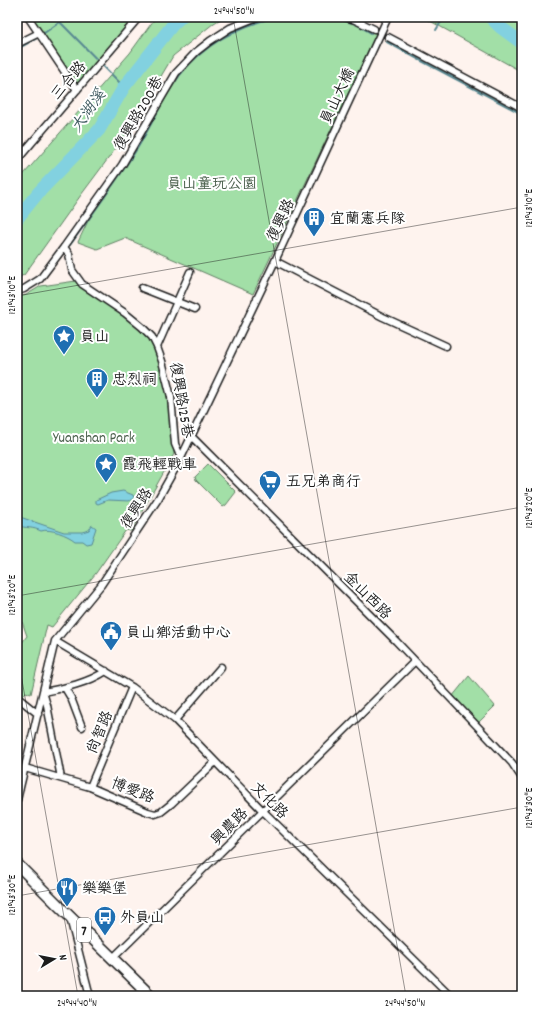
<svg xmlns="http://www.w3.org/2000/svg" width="539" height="1013" font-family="Dekko,'LXGW WenKai TC',sans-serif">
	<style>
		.green { fill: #a2dfa7; stroke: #5f7e62 }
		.water { fill: #82d1e0; stroke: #598992 }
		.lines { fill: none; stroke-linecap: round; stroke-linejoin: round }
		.stream { stroke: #598992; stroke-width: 2 }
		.canal { stroke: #82d1e0; stroke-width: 7 }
		.river { stroke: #82d1e0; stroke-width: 13 }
		.street-casing { stroke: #1c1c1c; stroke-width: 9 }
		.primary-casing { stroke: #1c1c1c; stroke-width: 13 }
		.street { stroke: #fff; stroke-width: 6 }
		.primary { stroke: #fff; stroke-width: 10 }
		.ticks { fill: none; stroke: #1c1c1c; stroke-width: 1; stroke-opacity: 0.45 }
		.labels { text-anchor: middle; stroke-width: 4; stroke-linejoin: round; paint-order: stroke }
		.shield { fill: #fff; stroke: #606060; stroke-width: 1 }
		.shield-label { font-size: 14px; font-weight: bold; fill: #1c1c1c }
		.street-label { font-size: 15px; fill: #1c1c1c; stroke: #fff }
		.park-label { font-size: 15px; fill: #4b604d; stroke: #fff }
		.poi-label { font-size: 15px; fill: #1c1c1c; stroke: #fff; text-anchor: start }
		.water-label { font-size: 16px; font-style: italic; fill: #405b61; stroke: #fff }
		.neatline { fill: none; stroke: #1c1c1c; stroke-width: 1.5 }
		.ticks-label { font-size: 10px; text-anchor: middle; fill: #1c1c1c }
	</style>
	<rect width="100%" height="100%" fill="#fef3ee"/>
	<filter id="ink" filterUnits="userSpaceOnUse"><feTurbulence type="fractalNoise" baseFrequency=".025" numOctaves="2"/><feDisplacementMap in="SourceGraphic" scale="8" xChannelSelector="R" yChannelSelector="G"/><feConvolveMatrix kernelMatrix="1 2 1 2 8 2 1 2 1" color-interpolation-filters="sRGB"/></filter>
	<g filter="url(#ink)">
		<path class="green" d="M31 17H122L128 24 77 89Z
			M156 17H224L214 23 173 56 128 132 81 195 24 275 17 278V182L130 53Z
			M258 17H353L379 28 253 294 125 238 97 249 78 242 88 221 184 69 207 46 233 28Z
			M423 17H522V72Z
			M76 281 140 328 148 337 156 349 165 379 174 454 131 531 126 530 96 573 52 627 47 625 31 694 26 692 22 696 17 692V649L27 636 19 613 17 611V297L26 295 41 286Z
			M208 464 236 492 226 505 223 507 196 480 195 477Z
			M469 676 495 706 478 723 452 697Z"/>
		<path class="water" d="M123 491 133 495 134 498 129 501 108 500 98 504 96 503V500L111 493Z
			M17 516 64 532H82L89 530 92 525 96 528 91 543 86 544 82 541H75C68 535 50 528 41 531 33 527 26 528 17 526Z"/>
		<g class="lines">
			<path class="stream" d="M57 17 60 22 124 87
				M333 17 356 24 371 33
				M436 30 444 17
				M387 42 418 59 522 114
				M17 49 37 38 60 22
				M70 245C93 213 117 181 138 147 150 127 160 106 172 86 196 49 234 27 276 17"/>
			<path class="canal" d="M121 995 122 996"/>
			<path class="river" d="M490 17 500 27 522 43
				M17 219 38 193 99 130 124 87 174 23 181 17"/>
			<g class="street-casing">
				<path id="street" d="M28 17 77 90
					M345 17 355 20 374 29
					M388 37 522 108
					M17 44 39 33
					M17 160 139 17
					M64 247 69 254 72 270 82 284 125 313 142 327 152 337 157 347 162 361 171 397 175 444 181 458
					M275 261 383 317 446 346
					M142 288 195 309
					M17 291 24 289 40 279 64 247 122 165 176 73 196 52 210 41 230 28 257 17
					M157 347 190 272
					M191 436 396 641 477 726 512 763 522 778
					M55 641 132 687 175 720 263 811 451 996
					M65 688 71 698 82 727
					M17 697 38 714
					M175 720 221 667
					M25 768 90 787 148 812 155 814 161 812 171 804 215 762
					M61 778 47 705 43 692C65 688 88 683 106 671
					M90 787 132 687
					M17 800 55 641 101 585 158 499 181 458 275 261 388 17
					M70 918 90 996
					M113 958 414 662"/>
			</g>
			<g class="primary-casing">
				<path id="primary" d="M17 864 57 904 151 996"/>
			</g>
			<use href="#street" class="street"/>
			<use href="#primary" class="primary"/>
		</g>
	</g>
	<path class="ticks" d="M233 17 406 996M17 296 522 207M17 596 522 507M17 652 78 996M17 896 522 807"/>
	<defs>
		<g id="building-pin" transform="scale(1.15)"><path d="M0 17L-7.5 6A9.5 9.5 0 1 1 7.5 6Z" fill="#1f6fb2" stroke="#fff"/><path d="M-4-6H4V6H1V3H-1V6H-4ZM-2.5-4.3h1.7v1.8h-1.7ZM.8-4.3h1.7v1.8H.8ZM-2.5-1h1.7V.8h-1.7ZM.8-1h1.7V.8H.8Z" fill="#fff"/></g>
		<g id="sight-pin" transform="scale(1.15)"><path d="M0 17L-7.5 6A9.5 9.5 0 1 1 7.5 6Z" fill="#1f6fb2" stroke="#fff"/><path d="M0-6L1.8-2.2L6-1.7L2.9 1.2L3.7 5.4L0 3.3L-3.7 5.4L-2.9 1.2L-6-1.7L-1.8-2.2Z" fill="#fff"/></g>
		<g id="supermarket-pin" transform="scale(1.15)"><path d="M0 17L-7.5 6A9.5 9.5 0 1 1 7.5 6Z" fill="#1f6fb2" stroke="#fff"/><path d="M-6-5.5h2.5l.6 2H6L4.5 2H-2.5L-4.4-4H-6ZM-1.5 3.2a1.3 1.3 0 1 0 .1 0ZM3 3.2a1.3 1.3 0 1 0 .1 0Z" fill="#fff"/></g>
		<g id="civic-pin" transform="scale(1.15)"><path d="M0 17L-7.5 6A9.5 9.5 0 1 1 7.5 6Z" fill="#1f6fb2" stroke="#fff"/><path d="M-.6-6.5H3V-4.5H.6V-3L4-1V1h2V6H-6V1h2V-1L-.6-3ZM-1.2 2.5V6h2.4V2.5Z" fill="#fff"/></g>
		<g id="restaurant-pin" transform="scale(1.15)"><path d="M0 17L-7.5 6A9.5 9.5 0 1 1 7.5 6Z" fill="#1f6fb2" stroke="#fff"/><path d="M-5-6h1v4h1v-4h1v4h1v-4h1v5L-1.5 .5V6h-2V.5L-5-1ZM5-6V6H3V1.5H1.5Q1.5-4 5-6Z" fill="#fff"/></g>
		<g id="bus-pin" transform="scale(1.15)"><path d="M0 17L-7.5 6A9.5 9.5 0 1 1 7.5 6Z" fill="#1f6fb2" stroke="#fff"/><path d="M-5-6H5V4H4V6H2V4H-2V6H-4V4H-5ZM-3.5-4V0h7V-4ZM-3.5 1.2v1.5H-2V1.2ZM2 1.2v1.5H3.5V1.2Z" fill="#fff"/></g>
	</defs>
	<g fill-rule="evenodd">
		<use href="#building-pin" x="314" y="218"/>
		<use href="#sight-pin" x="64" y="336"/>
		<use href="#building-pin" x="97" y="379"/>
		<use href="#sight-pin" x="106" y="464"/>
		<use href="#supermarket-pin" x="270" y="481"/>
		<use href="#civic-pin" x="111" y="632"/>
		<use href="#restaurant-pin" x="67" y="888"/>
		<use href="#bus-pin" x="105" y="917"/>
	</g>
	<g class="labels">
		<rect class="shield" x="77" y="918" width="14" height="24" rx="3"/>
		<g class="shield-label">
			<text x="84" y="935">7</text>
		</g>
		<g class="street-label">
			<text transform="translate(68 80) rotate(-50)" y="5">三合路</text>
			<text transform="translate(337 96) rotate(-65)" y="5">員山大橋</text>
			<text transform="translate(138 113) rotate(-60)" y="5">復興路200巷</text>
			<text transform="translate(280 220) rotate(-65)" y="5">復興路</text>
			<text transform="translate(182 400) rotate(80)" y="5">復興路125巷</text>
			<text transform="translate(136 508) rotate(-57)" y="5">復興路</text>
			<text transform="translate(368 595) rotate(45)" y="5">金山西路</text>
			<text transform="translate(99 732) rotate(-67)" y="5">尚智路</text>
			<text transform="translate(133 790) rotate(21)" y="5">博愛路</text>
			<text transform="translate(270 800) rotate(45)" y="5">文化路</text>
			<text transform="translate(229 826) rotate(-45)" y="5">興農路</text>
		</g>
		<g class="park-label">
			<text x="212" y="188">員山童玩公園</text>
			<text x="94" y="442">Yuanshan Park</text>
		</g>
		<g class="poi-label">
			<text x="330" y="223">宜蘭憲兵隊</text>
			<text x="80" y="341">員山</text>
			<text x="112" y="384">忠烈祠</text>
			<text x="122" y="469">霞飛輕戰車</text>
			<text x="286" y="486">五兄弟商行</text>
			<text x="126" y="637">員山鄉活動中心</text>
			<text x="82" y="893">樂樂堡</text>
			<text x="120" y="922">外員山</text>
		</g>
		<g class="water-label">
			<text transform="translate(87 110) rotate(-55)" y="6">大湖溪</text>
		</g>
	</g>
	<rect width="539" height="1013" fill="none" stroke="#fff" stroke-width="44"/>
	<g transform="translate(54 959) rotate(80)" stroke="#ffffff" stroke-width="3" paint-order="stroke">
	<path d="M0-3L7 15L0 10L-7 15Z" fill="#1c1c1c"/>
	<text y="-6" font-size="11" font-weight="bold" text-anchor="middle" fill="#1c1c1c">N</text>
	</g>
	<rect x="22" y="22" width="495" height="969" class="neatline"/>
	<g class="ticks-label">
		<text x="234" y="14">24°44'50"N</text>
		<text transform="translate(528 208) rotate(-90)" y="4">121°43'10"E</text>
		<text transform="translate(11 295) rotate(-90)" y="4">121°43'10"E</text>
		<text transform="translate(528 508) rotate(-90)" y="4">121°43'20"E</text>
		<text transform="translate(11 595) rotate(-90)" y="4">121°43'20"E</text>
		<text transform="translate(528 808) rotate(-90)" y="4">121°43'30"E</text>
		<text transform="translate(11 895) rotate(-90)" y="4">121°43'30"E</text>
		<text x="77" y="1006">24°44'40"N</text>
		<text x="405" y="1006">24°44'50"N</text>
	</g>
</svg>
